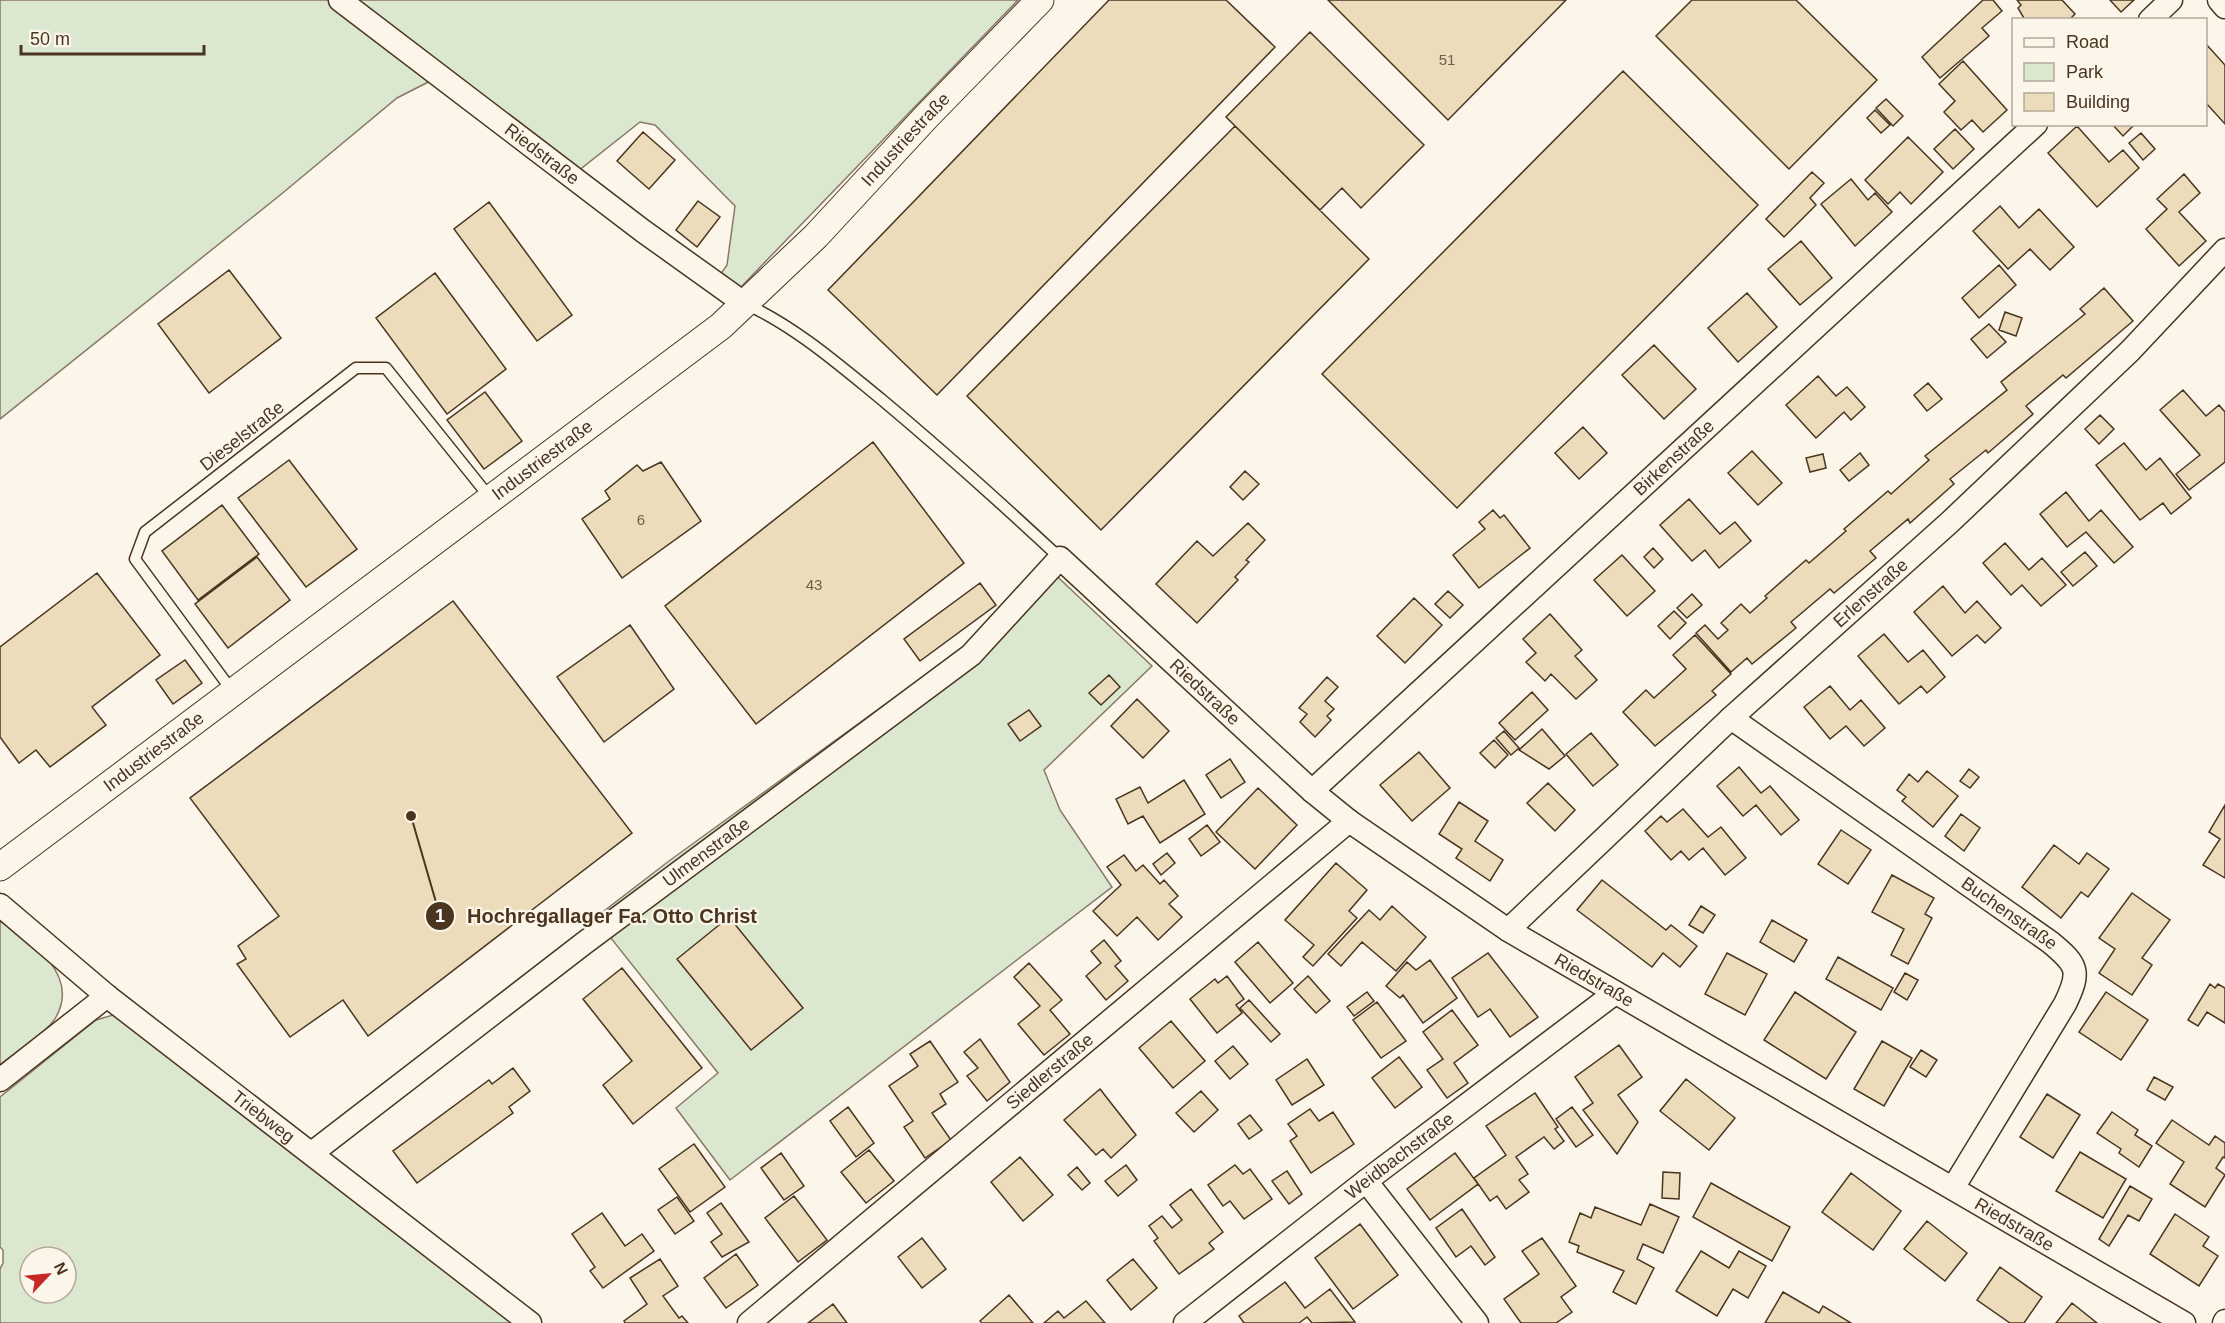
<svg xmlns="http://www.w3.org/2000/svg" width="2225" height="1323" font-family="Arial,sans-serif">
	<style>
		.green { fill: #dce7d0; stroke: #887966; stroke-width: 1.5; fill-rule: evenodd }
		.building { fill: #ecdcbc; stroke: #4a3520; stroke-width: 1.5 }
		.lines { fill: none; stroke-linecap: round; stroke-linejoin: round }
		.service-casing { stroke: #4a3520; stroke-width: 13 }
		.minor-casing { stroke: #4a3520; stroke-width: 25 }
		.tertiary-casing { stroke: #4a3520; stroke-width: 29 }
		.service { stroke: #fbf6e9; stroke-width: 10 }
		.minor { stroke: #fbf6e9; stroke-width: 22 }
		.tertiary { stroke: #fbf6e9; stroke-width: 27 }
		.labels { text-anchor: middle; stroke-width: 4.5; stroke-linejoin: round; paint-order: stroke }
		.number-label { font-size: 15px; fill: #725f47 }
		.street-label { font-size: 18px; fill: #4a3520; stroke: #fbf6e9 }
		.leader { fill: none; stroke: #4a3520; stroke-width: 2 }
		.callout-dot { fill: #4a3520; stroke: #fbf6e9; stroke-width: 2 }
		.mark-label { font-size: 18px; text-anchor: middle; font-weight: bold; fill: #fff }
		.callout-label { font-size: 20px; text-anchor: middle; font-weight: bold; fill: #4a3520; stroke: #fbf6e9; stroke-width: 4.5; stroke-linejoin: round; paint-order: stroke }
	</style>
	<rect width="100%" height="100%" fill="#fbf6e9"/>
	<path class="green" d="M0 0H1018L739 289 720 275 727 265 735 206 655 125 640 122 578 171 446 73 397 98 279 196 0 419Z
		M1045 565 1152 666 1044 770 1060 810 1112 887 730 1180 676 1108 718 1073 595 918 669 861 971 642Z
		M0 921C31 940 80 975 56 1017 48 1032 14 1053 0 1065Z
		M113 1015 123 1018 514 1323H0V1269L3 1263V1250L0 1247V1097L96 1020ZM30 1257H66V1293H30Z"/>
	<path class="building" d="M1109 0H1226L1275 47 937 395 828 290Z
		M1328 0H1566L1448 120Z
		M1692 0H1796L1877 80 1789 169 1656 36Z
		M1983 0H1993L2002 11 1982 28 1989 36 1940 78 1922 57Z
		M2017 0H2062L2075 14 2069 20H2025L2018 8 2021 5Z
		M2110 0H2134L2121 12Z
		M1310 32 1424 145 1361 208 1342 188 1320 210 1226 117Z
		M2206 44 2225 65V124L2206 103Z
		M1963 61 2007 110 1983 132 1972 120 1961 130 1944 112 1955 101 1939 84Z
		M1623 71 1758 205 1457 508 1322 374Z
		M1886 99 1903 116 1893 126 1876 108Z
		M1875 110 1890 125 1881 133 1867 118Z
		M2112 124H2135L2123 136Z
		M1235 126 1369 259 1101 530 967 396Z
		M2077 126 2109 162 2123 150 2139 168 2097 207 2048 153Z
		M1955 129 1974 149 1953 169 1934 149Z
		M643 132 675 160 649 189 617 161Z
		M2141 133 2155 149 2143 160 2129 143Z
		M1908 137 1943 172 1911 204 1900 192 1888 204 1865 180Z
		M1812 172 1824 183 1810 198 1816 205 1784 237 1766 219Z
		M2184 174 2200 193 2179 212 2206 241 2179 266 2146 229 2167 209 2157 199Z
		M1851 179 1868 200 1875 193 1892 212 1855 246 1821 204Z
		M698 201 720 217 697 247 676 230Z
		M489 202 572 315 537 341 454 229Z
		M2000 206 2019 228 2039 209 2074 247 2050 270 2030 249 2008 269 1973 231Z
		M1801 241 1832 278 1800 305 1768 269Z
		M1999 265 2016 285 1979 318 1962 298Z
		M229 270 281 338 209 393 158 324Z
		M435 273 506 369 447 414 376 318Z
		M2104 288 2133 321 2066 378 2063 375 2026 406 2033 414 1988 453 1986 450 1950 479 1954 484 1910 523 1908 519 1870 551 1876 558 1834 593 1830 589 1791 622 1796 628 1752 664 1747 658 1731 672 1696 633 1705 625 1718 639 1728 630 1721 623 1741 604 1750 613 1767 598 1765 596 1806 560 1809 563 1846 531 1844 529 1888 491 1891 494 1929 460 1925 456 2007 390 2001 382 2085 314 2080 309Z
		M1747 293 1777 327 1738 362 1708 328Z
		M2005 312 2022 318 2016 336 1999 330Z
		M1989 324 2006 342 1987 358 1971 339Z
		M1654 345 1696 389 1664 419 1622 375Z
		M1818 376 1836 396 1847 387 1865 407 1851 420 1844 412 1816 438 1786 405Z
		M1928 383 1942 399 1927 411 1914 395Z
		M2183 390 2206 416 2219 405 2225 412V462L2189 490 2176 474 2200 455 2160 410Z
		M485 392 522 441 484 469 447 420Z
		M2100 415 2114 429 2099 444 2085 429Z
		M1583 427 1607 453 1579 479 1555 453Z
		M873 442 964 563 756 724 665 606Z
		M2124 443 2146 470 2160 458 2191 498 2171 514 2163 503 2140 520 2096 465Z
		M1752 451 1782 483 1758 505 1728 473Z
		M1860 453 1869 465 1849 481 1840 470Z
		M1823 454 1826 468 1810 472 1806 458Z
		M289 460 357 549 306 587 238 498Z
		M661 462 701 521 622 578 582 519 610 499 605 491 637 465 643 471Z
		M1245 471 1259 484 1243 500 1230 487Z
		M2066 492 2089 521 2101 510 2133 547 2114 563 2086 532 2067 547 2040 514Z
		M1689 499 1720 534 1735 522 1751 541 1719 568 1705 550 1692 561 1660 525Z
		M222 505 259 554 198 600 162 551Z
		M1493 510 1500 518 1504 515 1530 548 1479 588 1453 555 1485 529 1479 522Z
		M1248 523 1265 540 1246 560 1249 562 1235 577 1238 580 1197 623 1156 584 1197 541 1213 556Z
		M2005 543 2029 570 2042 558 2066 585 2041 606 2022 585 2011 595 1983 563Z
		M1653 548 1663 559 1654 568 1644 557Z
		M2085 552 2097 566 2073 586 2061 572Z
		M1622 555 1655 591 1627 616 1594 580Z
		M257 557 290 600 228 648 195 604Z
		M97 573 160 655 92 707 106 725 50 767 36 750 19 763 0 737V647Z
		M980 583 996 605 920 661 904 639Z
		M1943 586 1965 613 1977 601 2001 628 1985 643 1977 635 1952 656 1914 612Z
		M1448 591 1463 605 1450 618 1435 604Z
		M1692 594 1702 605 1687 618 1677 608Z
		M1414 598 1442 625 1405 663 1377 636Z
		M453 601 632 833 368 1036 343 1000 290 1037 237 964 246 959 238 946 279 916 190 798Z
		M1674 611 1686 623 1670 639 1658 626Z
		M1550 614 1582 650 1575 656 1597 680 1576 699 1551 674 1545 681 1526 662 1536 653 1523 639Z
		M630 625 674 689 604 742 557 677Z
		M1884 634 1908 662 1923 650 1945 677 1927 693 1921 686 1899 704 1858 656Z
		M1695 635 1731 674 1712 691 1716 695 1655 746 1623 712 1646 690 1654 698 1686 669 1673 655Z
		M185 660 202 683 173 704 156 680Z
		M1109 675 1120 687 1101 705 1089 693Z
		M1327 677 1338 687 1325 701 1334 709 1327 716 1331 720 1315 737 1300 722 1307 714 1299 708Z
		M1830 686 1850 710 1861 700 1885 728 1864 746 1846 726 1830 739 1804 707Z
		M1532 692 1548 710 1515 740 1499 723Z
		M1137 699 1169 731 1143 758 1111 726Z
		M1029 710 1041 726 1020 741 1008 724Z
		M1542 729 1565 756 1549 769 1519 750Z
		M1504 731 1519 748 1511 755 1496 738Z
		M1591 733 1618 765 1593 786 1566 754Z
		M1494 740 1508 755 1495 768 1480 753Z
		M1419 752 1450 788 1412 821 1380 785Z
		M1230 759 1245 782 1221 798 1206 775Z
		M1739 767 1761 793 1770 786 1799 820 1781 835 1756 805 1743 816 1717 786Z
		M1969 769 1979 777 1970 788 1960 781Z
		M1927 771 1958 796 1933 827 1902 801 1906 797 1897 790 1909 774 1918 782Z
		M1184 780 1205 814 1160 843 1143 816 1128 824 1116 799 1140 787 1148 803Z
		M1548 783 1575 810 1555 831 1527 803Z
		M1258 788 1297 825 1255 869 1216 832Z
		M1459 802 1488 821 1475 841 1503 860 1490 881 1456 858 1462 849 1439 834Z
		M2225 805V878L2203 865 2220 839 2209 832Z
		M1683 809 1708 837 1721 827 1746 858 1725 875 1703 848 1689 860 1681 851 1671 860 1645 831 1661 816 1667 822Z
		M1961 814 1980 828 1964 851 1945 836Z
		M1207 825 1220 842 1201 856 1189 839Z
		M1841 830 1871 850 1848 884 1818 864Z
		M2054 845 2079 864 2087 853 2109 869 2088 897 2081 892 2061 918 2022 887Z
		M1167 853 1175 863 1161 875 1153 864Z
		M1124 855 1136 871 1143 865 1160 884 1164 880 1178 896 1169 904 1182 917 1158 940 1137 917 1117 936 1093 911 1121 885 1107 867Z
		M1336 863 1367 890 1349 911 1357 918 1313 966 1303 957 1314 945 1285 920Z
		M1892 875 1934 898 1925 914 1932 918 1908 964 1891 955 1904 929 1872 912Z
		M1602 880 1666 930 1671 925 1697 946 1680 967 1663 953 1652 967 1577 910Z
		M2132 893 2170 920 2142 958 2152 965 2132 995 2099 973 2115 949 2099 938Z
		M1392 906 1426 937 1396 971 1362 942 1341 966 1328 954 1369 910 1380 920Z
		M1701 906 1715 915 1703 933 1689 925Z
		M729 917 803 1008 751 1050 677 959Z
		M1772 920 1807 940 1794 962 1760 942Z
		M1104 940 1121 961 1115 966 1128 981 1106 1000 1086 976 1101 963 1091 951Z
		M1258 942 1293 983 1270 1003 1235 962Z
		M1488 953 1538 1017 1510 1037 1490 1009 1478 1017 1452 978Z
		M1727 953 1767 974 1745 1015 1705 994Z
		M1838 957 1893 988 1881 1010 1826 979Z
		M1430 960 1457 998 1423 1023 1403 995 1400 998 1386 986 1407 962 1416 970Z
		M1029 963 1062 1000 1050 1010 1070 1034 1044 1055 1018 1024 1040 1006 1014 977Z
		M622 968 702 1068 633 1124 603 1085 632 1061 583 999Z
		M1905 973 1918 980 1907 1000 1894 992Z
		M1227 976 1244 999 1236 1005 1242 1013 1217 1033 1190 999 1215 979 1218 983Z
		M1308 976 1330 1001 1316 1013 1294 989Z
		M2210 984 2215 988 2218 984 2225 988V1023L2207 1012 2198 1026 2188 1020Z
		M1367 992 1374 1001 1354 1016 1347 1007Z
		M1795 992 1856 1032 1826 1079 1764 1040Z
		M2106 992 2148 1020 2121 1060 2079 1032Z
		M1249 1000 1280 1034 1271 1042 1240 1008Z
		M1377 1002 1406 1041 1381 1058 1353 1020Z
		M1452 1010 1478 1045 1454 1063 1468 1083 1447 1098 1427 1070 1443 1059 1423 1032Z
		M1171 1021 1205 1061 1173 1088 1139 1048Z
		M980 1039 1010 1082 987 1101 967 1076 978 1068 964 1052Z
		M930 1041 958 1082 940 1094 946 1104 932 1113 951 1140 925 1158 904 1127 913 1121 889 1086 918 1066 910 1054Z
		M1882 1041 1912 1058 1884 1106 1854 1089Z
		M1619 1045 1642 1077 1618 1095 1638 1122 1617 1154 1583 1110 1593 1103 1575 1077Z
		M1233 1046 1248 1064 1230 1079 1215 1061Z
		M1921 1050 1937 1060 1926 1077 1910 1067Z
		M1399 1057 1422 1087 1395 1108 1372 1078Z
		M1307 1059 1324 1085 1292 1105 1276 1080Z
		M513 1068 530 1091 509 1107 513 1113 417 1183 393 1151 489 1080 492 1084Z
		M2154 1077 2173 1087 2165 1100 2147 1090Z
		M1686 1079 1735 1118 1709 1150 1660 1111Z
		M1100 1089 1136 1135 1111 1158 1103 1149 1096 1155 1064 1120Z
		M1201 1091 1218 1110 1194 1132 1176 1113Z
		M1535 1093 1558 1127 1555 1129 1564 1141 1554 1149 1544 1137 1516 1157 1528 1174 1519 1180 1529 1192 1506 1209 1497 1196 1490 1201 1474 1178 1506 1155 1486 1126Z
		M2047 1094 2080 1115 2053 1158 2020 1137Z
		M848 1107 874 1143 856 1157 830 1121Z
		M1572 1107 1593 1135 1576 1147 1556 1119Z
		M1310 1109 1319 1121 1333 1112 1354 1144 1311 1173 1290 1141 1297 1136 1288 1124Z
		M2112 1112 2138 1130 2135 1135 2152 1146 2139 1167 2119 1153 2121 1149 2097 1133Z
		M1250 1115 1262 1130 1249 1139 1238 1124Z
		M2172 1120 2209 1145 2215 1136 2225 1143V1158L2223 1157 2216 1168 2225 1175 2205 1207 2170 1184 2184 1162 2156 1143Z
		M694 1144 725 1187 690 1212 659 1169Z
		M869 1150 894 1181 866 1203 841 1172Z
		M2080 1152 2126 1179 2103 1218 2056 1191Z
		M781 1153 804 1186 784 1200 761 1168Z
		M1455 1153 1478 1184 1430 1220 1407 1189Z
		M1020 1157 1053 1195 1023 1221 991 1182Z
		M1126 1165 1137 1180 1118 1196 1105 1181Z
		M1235 1165 1243 1174 1250 1169 1272 1199 1244 1219 1230 1201 1223 1206 1208 1185Z
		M1077 1167 1090 1183 1082 1190 1068 1175Z
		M1287 1171 1302 1194 1289 1204 1272 1181Z
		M1663 1172 1680 1173 1679 1199 1662 1198Z
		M1851 1173 1901 1211 1873 1250 1822 1212Z
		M1711 1183 1790 1227 1772 1261 1693 1217Z
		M2130 1186 2152 1199 2139 1221 2128 1215 2109 1246 2099 1239Z
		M1191 1189 1223 1232 1209 1243 1214 1249 1179 1274 1154 1241 1158 1238 1149 1226 1162 1216 1172 1228 1182 1220 1170 1205Z
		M794 1196 827 1240 798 1262 765 1218Z
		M677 1197 694 1221 675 1234 658 1210Z
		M721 1203 749 1242 722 1257 711 1242 722 1234 707 1213Z
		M1650 1204 1679 1217 1663 1253 1643 1244 1637 1259 1654 1268 1636 1304 1613 1292 1624 1271 1577 1252 1579 1246 1569 1242 1580 1213 1591 1218 1595 1207 1641 1225Z
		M1462 1209 1495 1257 1485 1265 1471 1246 1456 1257 1436 1228Z
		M602 1213 625 1246 642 1234 654 1251 603 1288 590 1271 595 1267 572 1234Z
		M2175 1214 2209 1237 2203 1246 2218 1256 2199 1286 2150 1254Z
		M1927 1221 1967 1253 1945 1281 1904 1249Z
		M1360 1224 1398 1275 1353 1309 1315 1258Z
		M922 1238 946 1269 922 1288 898 1257Z
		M1542 1238 1576 1286 1561 1297 1572 1312 1556 1323H1521L1504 1299 1539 1274 1522 1251Z
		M1701 1251 1729 1268 1739 1251 1766 1266 1748 1298 1733 1289 1717 1316 1676 1291Z
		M736 1254 758 1285 726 1308 704 1278Z
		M660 1259 678 1286 663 1296 679 1318 682 1316 688 1323H625L624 1321 647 1304 630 1278Z
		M1133 1259 1157 1288 1131 1310 1107 1280Z
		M2000 1267 2042 1297 2024 1323H2010L1977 1300Z
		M1285 1282 1305 1308 1330 1289 1355 1322 1312 1323 1307 1317 1299 1323H1244L1239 1316Z
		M1783 1292 1819 1313 1823 1306 1851 1323H1765Z
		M1009 1295 1033 1323H982L980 1321Z
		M1086 1301 1105 1323H1044L1058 1311 1064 1318Z
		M2072 1303 2097 1323H2056Z
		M833 1304 847 1323H808Z"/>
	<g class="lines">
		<g class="service-casing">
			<path id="service" d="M746 304C797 328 838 364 881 399 942 450 1001 503 1060 558
				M233 692 135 559 145 532 356 368H386L491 499"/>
		</g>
		<g class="minor-casing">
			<g id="minor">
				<path id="s1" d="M340 0 643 231 745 304"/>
				<path d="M2219 0 2225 7"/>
				<path d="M2150 20 2171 0"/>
				<path id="s2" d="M1731 718 2050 942C2078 965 2081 971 2065 1004L1953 1188"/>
				<path id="s3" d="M1312 791 2036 124"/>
				<path id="s4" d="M0 905 107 996 530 1323"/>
				<path id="s5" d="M1508 930 1731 718 1950 522 2130 351 2225 250"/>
				<path d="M0 1080 107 996"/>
				<path id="s6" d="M312 1153 583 944 971 655 1060 558 1312 791 1349 821 1508 930 2184 1323"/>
				<path d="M1366 1181 1477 1323"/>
				<path id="s7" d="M749 1323 1349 821"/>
				<path id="s8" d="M1185 1323 1366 1181 1615 993"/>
				<path d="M2224 1323 2225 1321"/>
			</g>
		</g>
		<g class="tertiary-casing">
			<g id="tertiary">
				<path id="s9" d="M0 867 721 326 816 236 926 117 1040 0"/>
			</g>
		</g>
		<use href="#service" class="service"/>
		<use href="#minor" class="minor"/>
		<use href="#tertiary" class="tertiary"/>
	</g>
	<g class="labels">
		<g class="number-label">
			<text x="1447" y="65">51</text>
			<text x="641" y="525">6</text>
			<text x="814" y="590">43</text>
		</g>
		<g class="street-label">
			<text dy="6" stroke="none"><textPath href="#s9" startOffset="1164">Industriestraße</textPath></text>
			<text dy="6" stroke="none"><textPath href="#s1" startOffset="254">Riedstraße</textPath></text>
			<text transform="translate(242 436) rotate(-38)" y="6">Dieselstraße</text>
			<text dy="6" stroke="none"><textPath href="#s3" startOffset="492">Birkenstraße</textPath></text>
			<text dy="6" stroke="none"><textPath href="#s9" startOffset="678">Industriestraße</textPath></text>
			<text dy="6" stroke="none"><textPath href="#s5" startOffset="495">Erlenstraße</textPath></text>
			<text dy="6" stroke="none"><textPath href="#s6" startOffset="1155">Riedstraße</textPath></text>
			<text dy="6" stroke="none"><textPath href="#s9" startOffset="192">Industriestraße</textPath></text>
			<text dy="6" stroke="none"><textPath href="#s6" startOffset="496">Ulmenstraße</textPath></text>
			<text dy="6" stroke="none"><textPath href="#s2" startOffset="340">Buchenstraße</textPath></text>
			<text dy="6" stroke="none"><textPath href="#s6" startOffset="1641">Riedstraße</textPath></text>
			<text dy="6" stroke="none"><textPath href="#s7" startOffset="392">Siedlerstraße</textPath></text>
			<text dy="6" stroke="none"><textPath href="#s4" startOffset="338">Triebweg</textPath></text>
			<text dy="6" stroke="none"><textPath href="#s8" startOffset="272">Weidbachstraße</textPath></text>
			<text dy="6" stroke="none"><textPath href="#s6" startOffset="2127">Riedstraße</textPath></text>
		</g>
	</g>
	<path class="leader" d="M411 816L440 916"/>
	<g class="callout-dot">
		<circle cx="411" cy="816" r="6"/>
		<circle cx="440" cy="916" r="15"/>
	</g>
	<g class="mark-label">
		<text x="440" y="922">1</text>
	</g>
	<g class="callout-label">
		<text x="612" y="923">Hochregallager Fa. Otto Christ</text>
	</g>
	<rect x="2012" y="18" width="195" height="108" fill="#fbf6e9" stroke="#b4a999" stroke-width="1.5"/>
	<rect x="2024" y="38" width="30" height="9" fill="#fbf6e9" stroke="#b4a999" stroke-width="1.5"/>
	<text x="2066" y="48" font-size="18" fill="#4a3520">Road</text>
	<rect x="2024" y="63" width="30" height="18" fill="#dce7d0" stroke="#b4a999" stroke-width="1.5"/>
	<text x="2066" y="78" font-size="18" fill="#4a3520">Park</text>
	<rect x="2024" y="93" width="30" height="18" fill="#ecdcbc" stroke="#b4a999" stroke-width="1.5"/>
	<text x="2066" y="108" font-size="18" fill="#4a3520">Building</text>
	<g transform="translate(48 1275) rotate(64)"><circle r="28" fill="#fbf6e9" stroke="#b4a999" stroke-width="1.5"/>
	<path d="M0-4.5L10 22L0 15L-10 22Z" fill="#c62828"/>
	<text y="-9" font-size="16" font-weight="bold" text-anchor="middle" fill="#4a3520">N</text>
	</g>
	<path d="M21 45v9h183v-9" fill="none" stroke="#4a3520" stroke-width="3"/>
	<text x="30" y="45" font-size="18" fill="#4a3520" stroke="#fbf6e9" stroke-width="4.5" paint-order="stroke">50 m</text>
</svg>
